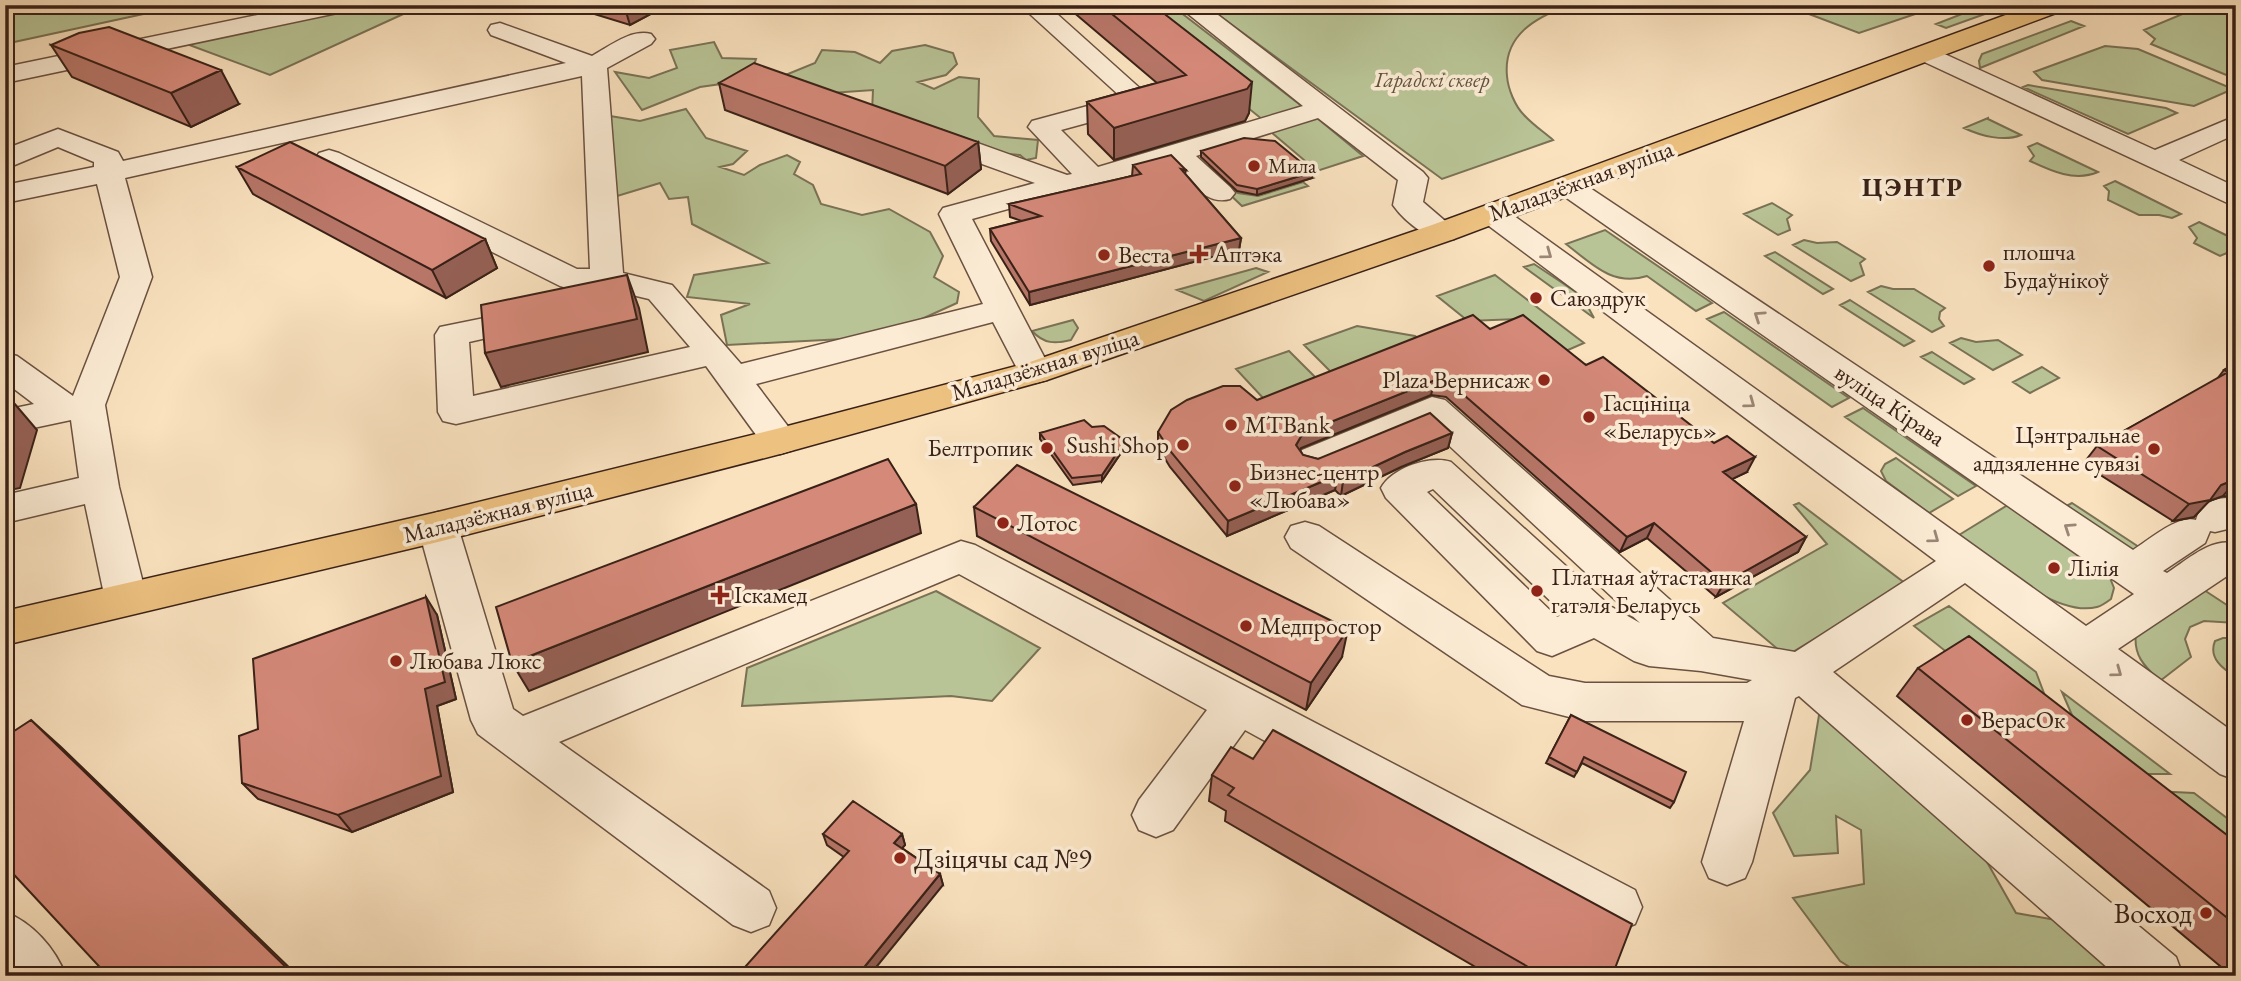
<svg xmlns="http://www.w3.org/2000/svg" width="2241" height="981" font-family="'EB Garamond',serif">
	<style>
		.green { fill: #b9c496; stroke: #7a7256; stroke-width: 2 }
		.lines { fill: none; stroke-linecap: round; stroke-linejoin: round }
		.minor-casing { stroke: #6a5141; stroke-width: 3 }
		.major-casing { stroke: #3a2117; stroke-width: 3 }
		.minor { fill: #fcecd5; fill-rule: evenodd }
		.major { fill: #edc180; fill-rule: evenodd }
		.wall { fill: #b77668; stroke: #3a2117; stroke-width: 2 }
		.shaded-wall { fill: #956055; stroke: #3a2117; stroke-width: 2 }
		.building { fill: #d58979; stroke: #3a2117; stroke-width: 2 }
		.oneway { stroke: #9b8676 }
		.poi-dot { fill: #8f2418; stroke: #fcecd5; stroke-width: 2.5 }
		.labels { text-anchor: middle; stroke-width: 7; stroke-linejoin: round; paint-order: stroke }
		.far-park-label { font-size: 21px; font-style: italic; fill: #60523d; stroke: #fcecd5 }
		.far-poi-label { font-size: 21px; fill: #3a2117; stroke: #fcecd5; text-anchor: start }
		.street-label { font-size: 24px; fill: #3a2117; stroke: #fcecd5 }
		.poi-label { font-size: 24px; fill: #3a2117; stroke: #fcecd5; text-anchor: start }
		.far-district-label { font-size: 26px; font-weight: bold; letter-spacing: 2px; fill: #3a2117; stroke: #fcecd5 }
		.near-poi-label { font-size: 28px; fill: #3a2117; stroke: #fcecd5; text-anchor: start }
	</style>
	<rect width="100%" height="100%" fill="#fae2bf"/>
	<filter id="stains"><feTurbulence type="fractalNoise" baseFrequency=".00286" numOctaves="4"/><feColorMatrix values="0 0 0 0 .2 0 0 0 0 .09 0 0 0 0 .02 0 0 0 .5 -.17"/></filter>
	<radialGradient id="worn" r=".72"><stop offset=".6" stop-color="#630" stop-opacity="0"/><stop offset="1" stop-color="#630" stop-opacity=".3"/></radialGradient>
	<path class="green" d="M5 5H185L5 44Z
		M366 5H423L270 75 184 43Z
		M1136 5H1171L1303 107 1263 120 1124 8Z
		M1205 5H1570C1536 17 1503 35 1507 76 1508 89 1515 106 1524 115 1533 125 1544 132 1553 140L1442 179Z
		M1774 5H1942L1859 33 1809 14Z
		M1985 5H2010L1946 28 1936 24Z
		M2204 5H2236V79L2151 44 2155 39 2144 30Z
		M2071 21 2084 26 1980 68 1979 61 1982 54Z
		M714 42 722 58 756 59 749 80 700 87 642 110 615 72 649 78 677 68 670 50Z
		M925 45 953 53 957 64 946 75 918 82 934 89 959 77 979 79 978 117 994 136 1038 140 1036 158 1026 160 1020 155 956 150 872 112 873 90 831 93 783 76 815 63 822 50 855 52 880 63 892 51Z
		M2105 46 2138 49 2233 89 2194 106 2042 80 2034 72Z
		M2028 85 2166 108 2177 113 2128 134 2023 87Z
		M686 109 706 138 747 151 733 164 720 167 744 175 760 165 787 155 800 162 794 174 813 185 821 204 862 215 889 209 930 232 943 256 934 277 959 292 957 303 882 337 727 345 721 315 750 304 687 297 694 275 768 263 692 224 688 197 669 199 660 183 614 197 604 115 640 121Z
		M1317 118 1363 156 1317 171 1271 132Z
		M1988 118V119L2021 135C2004 142 1981 136 1964 128Z
		M2037 143 2098 172C2075 182 2051 171 2030 161L2034 156 2028 147Z
		M1209 166 1238 193 1258 196 1303 182 1308 186 1242 206 1203 169Z
		M2115 181 2181 214 2172 218 2159 215H2139L2108 200 2109 191 2104 186Z
		M1772 203 1792 215 1787 219 1790 230 1778 235 1744 214Z
		M2199 222 2236 240V249L2220 256 2194 243 2197 238 2189 227Z
		M1605 230 1712 303 1696 311 1647 276C1613 287 1592 264 1566 244Z
		M1804 240 1817 243 1837 242 1865 259 1860 263 1864 275 1851 281 1793 245Z
		M1775 252 1833 289 1823 294 1765 256Z
		M1534 264 1582 296 1594 318 1524 267Z
		M1256 268 1268 272 1204 301 1177 290Z
		M1495 275 1584 343 1561 353 1518 319 1468 321 1437 296Z
		M1881 286 1893 289H1914L1945 308 1940 312 1939 319 1944 326 1932 332 1868 292Z
		M1850 300 1914 341 1904 346 1840 305Z
		M1724 312 1849 398 1832 407 1707 319Z
		M1073 320 1078 328 1071 340C1055 344 1044 344 1032 331Z
		M1357 326 1415 336 1418 338 1331 372 1304 345Z
		M1961 338 1976 342 1998 340 2022 355 1993 370 1950 343Z
		M1289 351 1316 378 1264 399 1236 369Z
		M1932 352 1974 379 1964 384 1921 357Z
		M2042 367 2059 378 2030 393 2013 382Z
		M1863 408 1976 486 1958 496 1845 417Z
		M1896 458 1953 499 1929 513 1886 481 1881 471 1885 464Z
		M1799 503 1906 584 1786 656 1723 603 1827 544 1794 505Z
		M2011 503 2108 573 2114 588 2111 599C2107 602 2101 606 2097 607 2054 618 1991 559 1959 535Z
		M2072 503 2142 549 2133 550 2059 510Z
		M2204 590 2236 611V623L2204 621 2190 627 2185 639 2191 657 2160 681C2144 666 2133 655 2136 633Z
		M936 591 1040 648 992 701 951 696 742 706 747 668Z
		M1949 606 2036 672 2064 746 1914 626Z
		M2223 638H2236V677C2223 669 2208 658 2215 641Z
		M2062 692 2170 774H2129L2081 736Z
		M1820 709 1975 841 2016 913 2067 922 2133 976H1864L1840 961 1793 898 1864 884 1861 830 1836 816 1838 853 1794 856 1773 813 1810 770Z
		M2153 791 2194 793 2236 825V854Z"/>
	<g class="lines">
		<g class="minor-casing">
			<path id="minor" d="M306 5H354L350 10 342 12 5 83V67Z
				M1020 5H1047L1153 100 1149 106 1061 130 1098 167 1303 106 1177 5H1205L1423 172 1428 178 1423 202 1458 232 1454 239C1432 244 1406 223 1393 205L1398 180 1318 118 1196 156 1230 187 1235 193 1230 199C1205 206 1188 179 1171 164L972 219 1052 372 1047 380 1035 383 1023 380 993 322 756 384 799 441 793 450 780 454 767 450 706 366 456 424 443 421 438 412 435 335 440 327 533 308 545 311 550 318 545 325 469 342 473 396 690 347 649 299 607 289H571L560 286 319 165 315 159 319 153 329 150 339 153 577 269H590L582 76 125 178 152 277 105 405 119 487 147 599 141 611 126 615 111 611 105 599 85 504 5 523V495L79 478 71 420 5 434V410L34 404 5 382V353L17 356 73 396 120 277 97 184 5 203V185L94 167V162L58 147 5 169V149L58 129 118 152 123 161 566 63 491 35 488 30 491 25 500 23 592 56C610 46 631 29 651 34L655 39 651 44 607 68 623 273 672 285 741 364 983 304 939 214 943 208 1035 183 921 142 917 136 921 130 931 128 941 130 1067 175 1072 174 1028 127 1032 121 1121 97Z
				M1927 46 2155 150 2236 116V134L2179 160 2236 187V207L1918 59 1914 54 1918 49Z
				M1568 177 1578 180 2133 550C2149 540 2177 515 2196 520 2200 503 2219 495 2236 499V527L2215 532 2210 531 2205 543 2163 571 2167 573C2186 561 2212 536 2236 544V570L2118 649 2236 734V780L2220 774 1965 583 1833 672 2176 957 2183 976H2117L1799 696 1795 698 1752 862 1745 878 1727 885 1709 878 1702 862 1744 721H1585L1522 705 1291 548 1285 537 1291 526 1305 522 1319 526 1549 676 1585 683H1747L1752 680 1701 671 1649 666 1634 661 1594 638 1552 656 1537 651 1386 498 1381 488C1392 468 1430 455 1451 462L1610 606 1640 623 1427 425 1315 472 1302 468 1296 459 1302 450 1432 397 1445 400 1713 638 1795 652 1936 561 1481 220 1477 214 1481 208 1492 205 1503 208 2086 626 2134 594 1558 192 1553 186 1558 180ZM1433 489 1564 614 1557 617 1427 492Z
				M438 512 452 517 458 527 513 709 523 716 961 541 975 545 1635 890 1642 907 1635 924 1617 931 1599 924 1245 730 1173 830 1156 837 1139 830 1132 815 1139 800 1207 710 959 574 559 742 769 891 776 908 769 925 751 932 733 925 478 734 471 720 418 527 424 517Z
				M5 912C33 923 55 948 66 976H5Z"/>
		</g>
		<g class="major-casing">
			<path id="major" d="M2033 5H2068L2064 10 1454 239 1047 380 780 454 438 542 5 645V611L438 512 780 428 1024 364 1432 225Z"/>
		</g>
		<use href="#minor" class="minor"/>
		<use href="#major" class="major"/>
	</g>
	<path class="wall" d="M565 5H664V7L630 25Z
		M1065 5H1153L1249 113 1245 121 1114 160 1088 134 1087 102 1157 83Z
		M51 45 239 104 191 127 72 77Z
		M719 83 978 142 981 169 948 194 725 110Z
		M1201 151 1312 178 1257 195 1237 191 1201 157Z
		M1133 165 1186 170 1185 174 1241 238 1239 250 1030 305 991 241 990 229 1022 221 1010 217 1009 204 1132 176Z
		M237 167 485 239 497 268 446 298 253 194Z
		M1490 329 1586 365 1747 472 1732 479 1806 537 1798 552 1716 597 1647 538 1620 552 1446 397 1431 395 1301 448 1300 450 1303 455 1318 459 1452 433 1448 448 1401 467 1341 496 1335 490 1227 536 1170 467 1158 447V432Z
		M2236 363V497L2223 496 2209 501 2194 517 2173 521 2083 464 2097 446 2217 379 2224 370Z
		M1092 427 1125 447 1102 481 1073 485 1040 439V433Z
		M974 507 1342 657 1306 710 977 536Z
		M437 615 456 699 437 706 453 792 352 832 258 799 242 783 258 729Z
		M1918 668 2236 842V976H2232L1897 696Z
		M1571 715 1674 802 1670 808 1582 763 1574 777 1546 763Z
		M1253 759 1612 976H1491L1225 821 1226 811 1209 801 1212 775Z
		M823 834H902L905 845 902 848 940 874 943 885 844 857 827 845Z"/>
	<path class="shaded-wall" d="M624 5H664V7L630 25Z
		M221 70 239 104 191 127 171 93Z
		M1252 82 1249 113 1245 121 1114 160V128Z
		M978 142 981 169 948 194 945 166Z
		M1313 172 1312 178 1257 195V189Z
		M1241 238 1239 250 1030 305 1029 292Z
		M485 239 497 268 446 298 432 270Z
		M627 275 639 308 648 352 501 387 485 353Z
		M1435 380 1431 395 1301 448 1294 460 1296 445 1303 433Z
		M8 396 37 430 20 488 5 491V404Z
		M1452 433 1448 448 1401 467 1341 496 1343 481 1405 452Z
		M1125 441V447L1102 481V475Z
		M1755 457 1747 472 1716 487 1723 472Z
		M1338 475 1335 490 1227 536 1228 521Z
		M2236 479V481L2223 496 2209 501 2194 517 2173 521 2189 504 2221 485Z
		M916 504 921 533 529 691 512 663Z
		M1654 523 1647 538 1620 552 1627 537Z
		M1806 537 1798 552 1716 597 1724 583Z
		M426 597 437 615 456 699 437 706 453 792 352 832 338 815 425 689Z
		M1348 629 1342 657 1306 710 1311 683Z
		M31 720 61 747 298 976H291Z
		M902 834 905 845 897 854 894 843Z
		M940 874 943 885 869 976H857Z"/>
	<path class="building" d="M1101 5H1153L1252 82 1247 89 1114 128 1087 102 1186 75Z
		M109 27 221 70 171 93 51 45 79 33Z
		M754 63 978 142 945 166 719 83Z
		M1244 138 1275 141 1313 172 1257 189 1237 185 1201 151Z
		M290 142 485 239 432 270 237 167Z
		M1171 155 1186 170 1181 169 1241 238 1029 292 990 229 1041 216 1009 204 1141 174 1133 165Z
		M627 275 637 319 485 353 481 305Z
		M1473 315 1490 329 1523 315 1586 365 1603 357 1714 443 1727 436 1755 457 1723 472 1806 537 1724 583 1654 523 1627 537 1449 382 1435 380 1303 433 1296 445 1303 455 1318 459 1430 413 1452 433 1405 452 1343 481 1338 475 1228 521 1171 452 1158 432 1171 410 1187 400 1223 386H1240L1257 400Z
		M2236 363V479L2221 485 2210 500 2189 504 2097 446 2228 372 2224 370Z
		M1084 420 1092 427 1104 426 1125 441 1102 475 1072 478 1040 433Z
		M888 459 916 504 512 663 496 607Z
		M1017 465 1348 629 1311 683 974 507Z
		M426 597 445 682 425 689 441 776 338 815 242 783 239 736 258 729 253 659Z
		M1969 636 2236 842V925L1918 668Z
		M1571 715 1686 772 1674 802 1584 757 1577 772 1549 757Z
		M31 720 293 974 291 976H108L5 865V737Z
		M1273 730 1632 924 1612 976H1544L1228 795 1234 788 1212 775 1231 747 1253 759Z
		M853 801 902 834 894 843 940 874 857 976H737L849 851 823 834Z"/>
	<defs><path id="oneway-chevron" d="M-2-3.5L2.5 0L-2 3.5" fill="none" stroke-width="1.6" stroke-linecap="round" stroke-linejoin="round" transform="scale(1.75)"/></defs>
	<g class="oneway">
		<use href="#oneway-chevron" transform="translate(1547 254) rotate(36)"/>
		<use href="#oneway-chevron" transform="translate(1759 316) rotate(-146)"/>
		<use href="#oneway-chevron" transform="translate(1750 403) rotate(36)"/>
		<use href="#oneway-chevron" transform="translate(2069 528) rotate(-146)"/>
		<use href="#oneway-chevron" transform="translate(1934 538) rotate(36)"/>
		<use href="#oneway-chevron" transform="translate(2117 672) rotate(36)"/>
	</g>
	<g class="poi-dot">
		<circle cx="1254" cy="166" r="7"/>
		<path d="M1195.5 243.5h7v7h7v7h-7v7h-7v-7h-7v-7h7z"/>
		<circle cx="1104" cy="255" r="7"/>
		<circle cx="1989" cy="266" r="7"/>
		<circle cx="1536" cy="298" r="7"/>
		<circle cx="1544" cy="380" r="7"/>
		<circle cx="1589" cy="417" r="7"/>
		<circle cx="1231" cy="425" r="7"/>
		<circle cx="1183" cy="445" r="7"/>
		<circle cx="1047" cy="448" r="7"/>
		<circle cx="2154" cy="449" r="7"/>
		<circle cx="1235" cy="486" r="7"/>
		<circle cx="1003" cy="523" r="7"/>
		<circle cx="2054" cy="568" r="7"/>
		<circle cx="1537" cy="591" r="7"/>
		<path d="M716.5 584.5h7v7h7v7h-7v7h-7v-7h-7v-7h7z"/>
		<circle cx="1246" cy="626" r="7"/>
		<circle cx="396" cy="661" r="7"/>
		<circle cx="1967" cy="720" r="7"/>
		<circle cx="900" cy="858" r="7"/>
		<circle cx="2206" cy="913" r="7"/>
	</g>
	<g class="labels">
		<g class="far-park-label">
			<text x="1432" y="87">Гарадскі сквер</text>
		</g>
		<g class="far-poi-label">
			<text x="1268" y="173">Мила</text>
		</g>
		<g class="street-label">
			<text transform="translate(1581 181) rotate(-20)" y="8">Маладзёжная вуліца</text>
			<text transform="translate(1045 365) rotate(-17)" y="8">Маладзёжная вуліца</text>
			<text transform="translate(1890 405) rotate(34)" y="8">вуліца Кірава</text>
			<text transform="translate(498 512) rotate(-14)" y="8">Маладзёжная вуліца</text>
		</g>
		<g class="poi-label">
			<text x="2003" y="260">плошча<tspan x="2003" dy="28">Будаўнікоў</tspan></text>
			<text x="1213" y="262">Аптэка</text>
			<text x="1118" y="263">Веста</text>
			<text x="1550" y="306">Саюздрук</text>
			<text x="1530" y="388" text-anchor="end">Plaza Вернисаж</text>
			<text x="1603" y="411">Гасцініца<tspan x="1603" dy="28">«Беларусь»</tspan></text>
			<text x="1245" y="433">MTBank</text>
			<text x="2140" y="443" text-anchor="end">Цэнтральнае<tspan x="2140" dy="28">аддзяленне сувязі</tspan></text>
			<text x="1169" y="453" text-anchor="end">Sushi Shop</text>
			<text x="1033" y="456" text-anchor="end">Белтропик</text>
			<text x="1249" y="480">Бизнес-центр<tspan x="1249" dy="28">«Любава»</tspan></text>
			<text x="1017" y="531">Лотос</text>
			<text x="2068" y="576">Лілія</text>
			<text x="1551" y="585">Платная аўтастаянка<tspan x="1551" dy="28">гатэля Беларусь</tspan></text>
			<text x="734" y="603">Іскамед</text>
			<text x="1260" y="634">Медпростор</text>
			<text x="410" y="669">Любава Люкс</text>
			<text x="1981" y="728">ВерасОк</text>
		</g>
		<g class="far-district-label">
			<text x="1913" y="196">ЦЭНТР</text>
		</g>
		<g class="near-poi-label">
			<text x="914" y="868">Дзіцячы сад №9</text>
			<text x="2192" y="923" text-anchor="end">Восход</text>
		</g>
	</g>
	<rect width="2241" height="981" fill="none" stroke="#fae2bf" stroke-width="28"/>
	<rect x="7" y="7" width="2227" height="967" fill="none" stroke="#3a2117" stroke-width="3.5"/>
	<rect x="14" y="14" width="2213" height="953" fill="none" stroke="#3a2117" stroke-width="2"/>
	<rect width="100%" height="100%" filter="url(#stains)"/>
	<rect width="100%" height="100%" fill="url(#worn)"/>
</svg>
